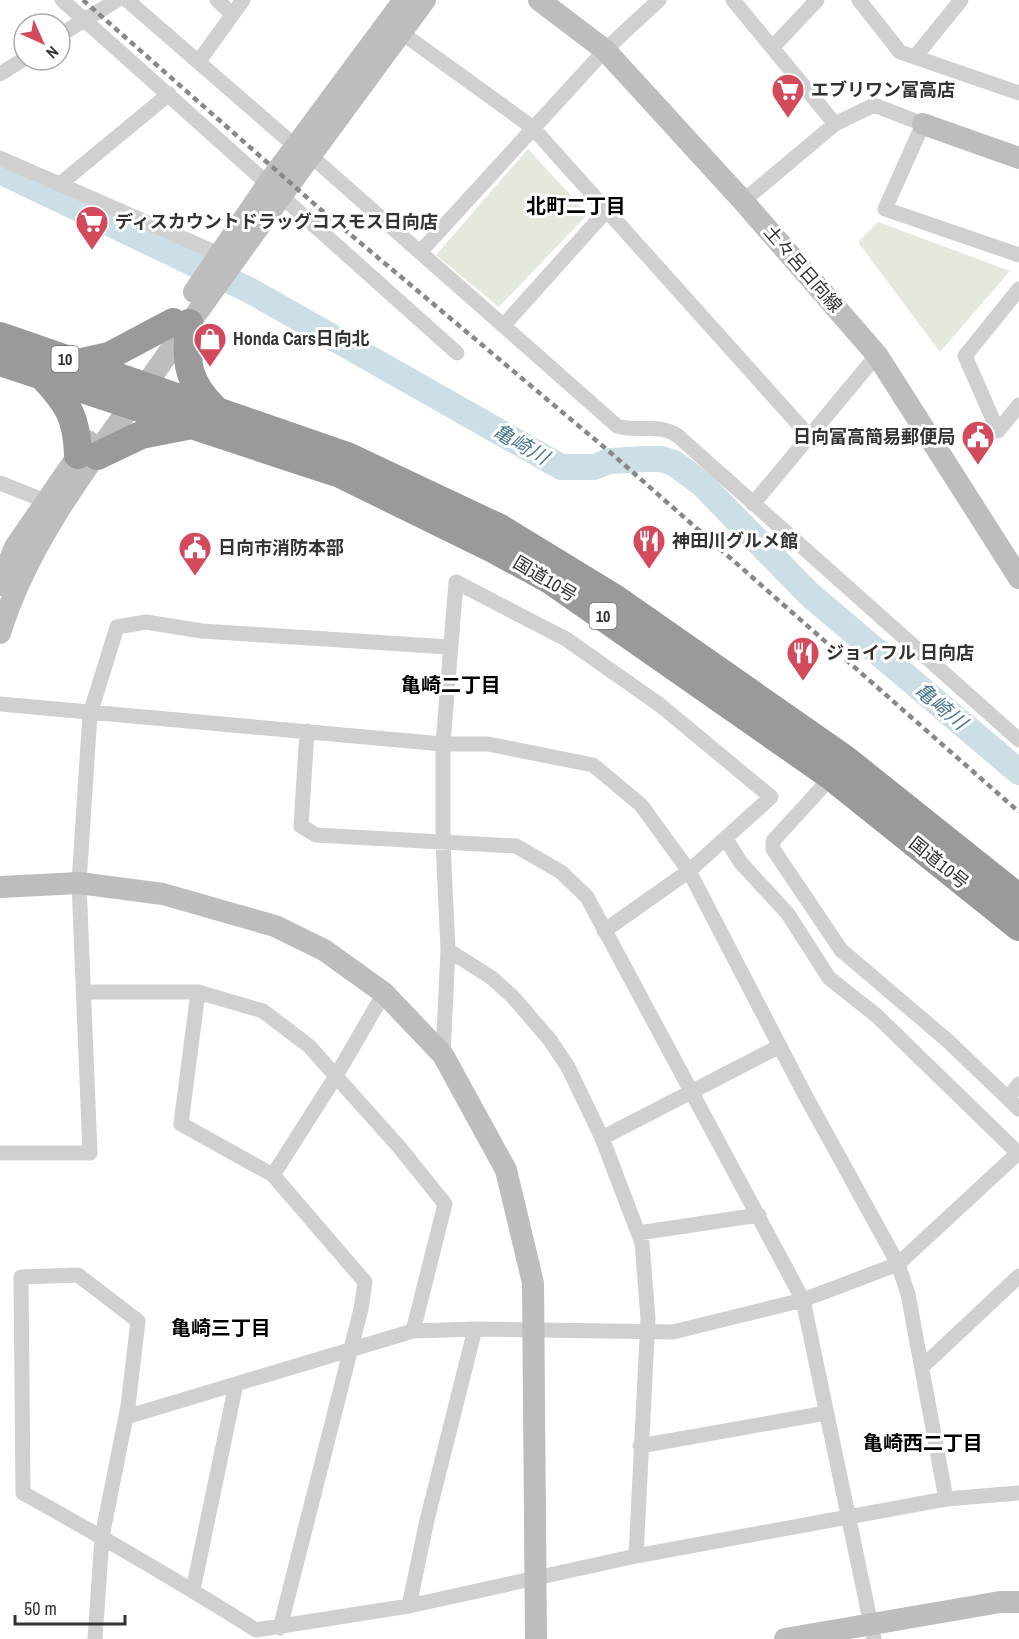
<svg xmlns="http://www.w3.org/2000/svg" width="1019" height="1639" font-family="'Archivo Narrow','Noto Sans JP',sans-serif">
	<style>
		.green { fill: #e3e9dd }
		.lines { fill: none; stroke-linecap: round; stroke-linejoin: round }
		.river { stroke: #ccdfe7; stroke-width: 26 }
		.street { stroke: #d0d0d0; stroke-width: 15 }
		.secondary { stroke: #bdbdbd; stroke-width: 22 }
		.highway { stroke: #9a9a9a; stroke-width: 28 }
		.rail { stroke: #888; stroke-width: 4.5; stroke-dasharray: 6 4.5; stroke-linecap: butt }
		.labels { text-anchor: middle; stroke-width: 6; stroke-linejoin: round; paint-order: stroke }
		.shield { fill: #fff; stroke: #707070; stroke-width: 1.5 }
		.shield-label { font-size: 16px; font-weight: bold; fill: #333 }
		.poi-label { font-size: 18px; font-weight: bold; fill: #333; stroke: #fff; text-anchor: start }
		.street-label { font-size: 18px; fill: #333; stroke: #fff }
		.neighbourhood-label { font-size: 20px; font-weight: bold; fill: #000; stroke: #fff }
		.water-label { font-size: 20px; font-style: italic; fill: #48778e; stroke: #fff }
	</style>
	<rect width="100%" height="100%" fill="#fff"/>
	<path class="green" d="M528 149 588 214 499 307 436 255Z
		M878 222 1010 271 940 352 858 242Z"/>
	<g class="lines">
		<path class="river" d="M0 171 251 291 561 467H594L609 461 646 459H661L674 463 702 484 809 594 1019 772"/>
		<path class="street" d="M62 0 457 353
			M127 0 295 146
			M217 0 232 14
			M733 0 835 124
			M859 0 900 52 1019 93
			M395 28 532 127 809 436
			M60 35 117 0
			M773 47 817 0
			M915 57 961 0
			M199 61 243 0
			M0 74 24 59
			M311 156 617 426C638 433 658 422 678 436L1019 740
			M0 158 226 257
			M60 184 169 94
			M743 201 835 124 874 105 923 124 885 209 1019 255
			M421 251 605 50 659 0
			M1019 289 965 356 998 431 1019 405
			M504 325 607 210
			M0 483 53 504
			M753 504 877 355
			M0 704 443 744H488L593 765 641 805 689 871 804 1093 898 1264 908 1294 946 1499
			M307 731 301 826 316 835 516 846 561 872 587 897 803 1300 874 1639
			M836 772 773 841V849L841 950 948 1041 1019 1109
			M726 839 741 863 788 914 829 978 877 1016 1019 1154
			M448 950 492 978 513 997 550 1040 568 1067 602 1138 642 1243 648 1318 636 1556
			M85 992H198L263 1011 309 1046 400 1148 445 1204 413 1331
			M198 992 181 1124 273 1175 365 1282 361 1309 280 1628
			M443 1055 448 950 443 842V744L456 582 566 639 660 705 771 797 689 871 604 931
			M1008 1098 1019 1084
			M602 1138 780 1046
			M0 1153H90L79 883 90 714 117 627 146 622 202 631 449 647
			M273 1175 336 1076 384 993
			M638 1233 759 1215
			M922 1367 1019 1276
			M126 1417 413 1331 475 1329 673 1332 803 1300 898 1264 1018 1153
			M640 1446 826 1413
			M193 1590 236 1384
			M409 1606 427 1520 475 1329
			M95 1639 102 1537 128 1406 138 1321 78 1275 21 1277 23 1493C102 1537 180 1582 256 1630L409 1606 636 1556 946 1499 1019 1493"/>
		<path class="secondary" d="M539 0 605 50 743 201 877 355 1019 578
			M923 124 1019 158
			M194 292 269 182 404 0
			M0 585 15 547 88 441
			M0 633C29 539 94 458 150 379 240 251 332 126 425 0
			M0 887 79 883 163 894 275 926 324 950 384 993 443 1055 506 1170 533 1283 536 1639
			M785 1639 1000 1602H1019"/>
		<path class="highway" d="M189 323C186 363 186 381 216 410
			M0 336 347 456 500 528 616 599 845 759 1019 898
			M0 362 340 474 493 549 550 580 832 777 1019 927
			M78 363 109 356 173 322
			M44 378C69 405 77 419 78 455
			M97 456 141 435 187 426"/>
		<path class="rail" d="M83 0 320 209 611 453 1019 812"/>
	</g>
	<defs>
		<g id="supermarket-pin" transform="scale(1.725)"><path d="M0 17L-7.5 6A9.5 9.5 0 1 1 7.5 6Z" fill="#d44a5d" stroke="#fff"/><path d="M-6-5.5h2.5l.6 2H6L4.5 2H-2.5L-4.4-4H-6ZM-1.5 3.2a1.3 1.3 0 1 0 .1 0ZM3 3.2a1.3 1.3 0 1 0 .1 0Z" fill="#fff"/></g>
		<g id="shop-pin" transform="scale(1.725)"><path d="M0 17L-7.5 6A9.5 9.5 0 1 1 7.5 6Z" fill="#d44a5d" stroke="#fff"/><path d="M-5-2.5h2.3a2.7 3.5 0 0 1 5.4 0H5L5.5 6h-11ZM-1.5-2.5h3a1.5 2.3 0 0 0-3 0Z" fill="#fff"/></g>
		<g id="civic-pin" transform="scale(1.725)"><path d="M0 17L-7.5 6A9.5 9.5 0 1 1 7.5 6Z" fill="#d44a5d" stroke="#fff"/><path d="M-.6-6.5H3V-4.5H.6V-3L4-1V1h2V6H-6V1h2V-1L-.6-3ZM-1.2 2.5V6h2.4V2.5Z" fill="#fff"/></g>
		<g id="restaurant-pin" transform="scale(1.725)"><path d="M0 17L-7.5 6A9.5 9.5 0 1 1 7.5 6Z" fill="#d44a5d" stroke="#fff"/><path d="M-5-6h1v4h1v-4h1v4h1v-4h1v5L-1.5 .5V6h-2V.5L-5-1ZM5-6V6H3V1.5H1.5Q1.5-4 5-6Z" fill="#fff"/></g>
	</defs>
	<g fill-rule="evenodd">
		<use href="#supermarket-pin" x="788" y="90"/>
		<use href="#supermarket-pin" x="92" y="222"/>
		<use href="#shop-pin" x="210" y="339"/>
		<use href="#civic-pin" x="978" y="437"/>
		<use href="#restaurant-pin" x="649" y="541"/>
		<use href="#civic-pin" x="195" y="548"/>
		<use href="#restaurant-pin" x="803" y="653"/>
	</g>
	<g class="labels">
		<g class="shield">
			<rect x="51.5" y="346" width="27" height="26" rx="4.5"/>
			<rect x="589.5" y="603" width="27" height="26" rx="4.5"/>
		</g>
		<g class="shield-label">
			<text x="65" y="365">10</text>
			<text x="603" y="622">10</text>
		</g>
		<g class="poi-label">
			<text x="811" y="96">エブリワン富高店</text>
			<text x="115" y="228">ディスカウントドラッグコスモス日向店</text>
			<text x="233" y="345">Honda Cars日向北</text>
			<text x="955" y="443" text-anchor="end">日向富高簡易郵便局</text>
			<text x="672" y="547">神田川グルメ館</text>
			<text x="218" y="554">日向市消防本部</text>
			<text x="826" y="659">ジョイフル 日向店</text>
		</g>
		<g class="street-label">
			<text transform="translate(803 269) rotate(49)" y="6">土々呂日向線</text>
			<text transform="translate(545 579) rotate(31)" y="6">国道10号</text>
			<text transform="translate(939 863) rotate(39)" y="6">国道10号</text>
		</g>
		<g class="neighbourhood-label">
			<text x="576" y="213">北町二丁目</text>
			<text x="451" y="692">亀崎二丁目</text>
			<text x="221" y="1335">亀崎三丁目</text>
			<text x="923" y="1450">亀崎西二丁目</text>
		</g>
		<g class="water-label">
			<text transform="translate(521 444) rotate(30)" y="7">亀崎川</text>
			<text transform="translate(941 706) rotate(40)" y="7">亀崎川</text>
		</g>
	</g>
	<g transform="translate(42 42) rotate(135)"><circle r="28" fill="#ffffff" stroke="#adadad" stroke-width="1.5"/>
	<path d="M0-4.5L10 22L0 15L-10 22Z" fill="#d44a5d"/>
	<text y="-9" font-size="16" font-weight="bold" text-anchor="middle" fill="#333333">N</text>
	</g>
	<path d="M15 1615v9h110v-9" fill="none" stroke="#333333" stroke-width="3"/>
	<text x="24" y="1615" font-size="18" fill="#333333" stroke="#ffffff" stroke-width="4.5" paint-order="stroke">50 m</text>
</svg>
